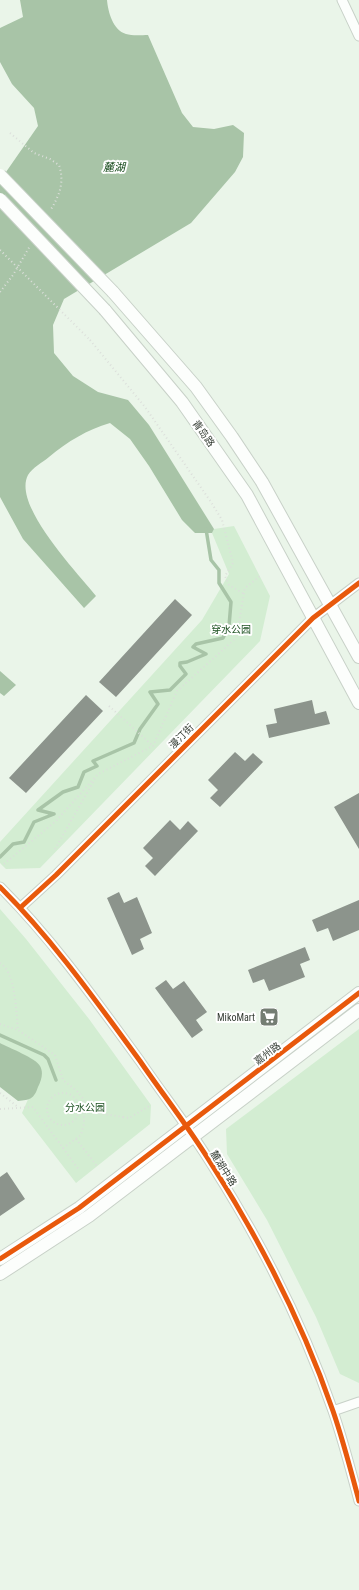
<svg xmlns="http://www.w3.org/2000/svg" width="359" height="1590" font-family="'Roboto Condensed','Noto Sans SC',sans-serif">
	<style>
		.green { fill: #d3edd2 }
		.water { fill: #a8c4a7 }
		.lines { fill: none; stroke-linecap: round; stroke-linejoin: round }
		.stream { stroke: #a8c4a7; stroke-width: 3.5 }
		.building { fill: #8c948c }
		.street-casing { stroke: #c8d1c8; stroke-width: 11 }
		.secondary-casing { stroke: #c8d1c8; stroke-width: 14 }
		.path { stroke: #dcdfdb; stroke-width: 2; stroke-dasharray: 1 3; stroke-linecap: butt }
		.street { stroke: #fcfefc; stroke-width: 9 }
		.secondary { stroke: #fcfefc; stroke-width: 12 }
		.secondary-bridge-casing { stroke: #c8d1c8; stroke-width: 14; stroke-linecap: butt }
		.path-bridge { stroke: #dcdfdb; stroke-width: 2; stroke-dasharray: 1 3; stroke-linecap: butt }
		.secondary-bridge { stroke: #fcfefc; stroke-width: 12 }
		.cycleway-casing { stroke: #fff; stroke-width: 8 }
		.cycleway { stroke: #e8590c; stroke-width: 5 }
		.labels { text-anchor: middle; stroke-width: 4; stroke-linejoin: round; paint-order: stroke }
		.street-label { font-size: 10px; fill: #343c33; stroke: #fff }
		.park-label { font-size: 10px; fill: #1e5222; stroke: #fff }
		.poi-label { font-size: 10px; fill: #343c33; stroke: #fff; text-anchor: end }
		.water-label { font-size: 11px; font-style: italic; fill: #0f4514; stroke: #fff }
	</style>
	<rect width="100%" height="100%" fill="#eaf5e9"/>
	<path class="green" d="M234 526 270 596 260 641 40 868 6 869 0 863V842L202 620 229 574 212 533 214 529Z
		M0 909 26 939 89 1019 151 1105 150 1124 76 1183 22 1113 37 1079 35 1061 0 1043Z
		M359 1029V1383L340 1374 316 1317 267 1220 227 1154 226 1129Z"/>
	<path class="water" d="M20 0H107C108 12 113 30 126 34 132 36 142 35 148 35L182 113 193 127 214 129 233 125 244 133 243 157 235 172 191 223 64 299 53 325 54 353 73 376 98 392 128 400 149 425 214 529 212 533H195L182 520 149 466 130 439 110 423C87 430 68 441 49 457 43 462 32 468 28 475 12 505 77 572 96 596L84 608 23 539 0 497V175L6 172 38 126 34 108 12 84 0 62V28L23 17Z
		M0 671 16 685 4 696 0 693Z
		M0 1043C9 1048 36 1058 40 1066 44 1073 41 1081 38 1087 34 1099 30 1100 18 1101L0 1087Z"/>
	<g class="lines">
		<path class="stream" d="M0 857 13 844 24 842 34 822 54 814 38 810 63 792 78 787 84 772 97 766 93 761 134 743 140 729 158 704 150 692 170 690 186 674 180 666V663L187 662 206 654 193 647 196 644 223 638 229 626 231 602 219 583V570L211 560 206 529
			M0 1035 44 1055 48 1059 56 1080"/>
	</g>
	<path class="building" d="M175 599 192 615 116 697 99 682Z
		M86 695 103 711 26 793 9 778Z
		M312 700 315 714 326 711 330 724 269 738 266 725 277 723 274 709Z
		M235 752 245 761 253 753 263 762 220 807 210 798 218 790 208 780Z
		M359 793V849L334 807Z
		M170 820 180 830 188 821 198 831 155 876 145 866 153 858 143 848Z
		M119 892 124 903 137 897 152 933 140 939 144 949 132 955 107 898Z
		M359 900V930L333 941 328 928 317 932 312 920Z
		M305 947 310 960 300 964 305 977 269 991 264 979 253 983 248 970Z
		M166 980 173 989 184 981 207 1012 196 1020 203 1030 192 1038 155 988Z
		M7 1172 25 1199 0 1216V1177Z"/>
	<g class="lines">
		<g class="street-casing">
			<path id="street" d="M342 0 359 36
				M0 887C53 940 96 1001 140 1061 164 1096 190 1129 212 1165 261 1242 303 1324 333 1411 343 1440 351 1471 359 1501
				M21 907 56 875 313 618 359 583
				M333 1411 359 1402"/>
		</g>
		<g class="secondary-casing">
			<path id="secondary" d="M113 292 196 387 232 437 262 482 359 657
				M105 310 182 402 247 495 359 703
				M0 1259 79 1208 359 993
				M0 1274 89 1216 359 1010"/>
		</g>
		<path class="path" d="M10 133 34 153 50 159 59 165C65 183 59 196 50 211
			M0 292 13 275 30 246
			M90 340 145 407 211 502 222 520 233 563 225 576 229 585 244 594
			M109 706 153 746
			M55 849 95 779
			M4 864 56 821 98 774 153 746 177 691 236 638 245 588 260 576
			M0 963C16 972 16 1013 18 1030L55 1055 63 1080 77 1091 84 1100V1124L81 1135 63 1148
			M0 1024 18 1030
			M0 1093 18 1107
			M47 1109a16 16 0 1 1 32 0a16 16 0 1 1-32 0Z
			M0 1109 33 1107 79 1170
			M123 1117 129 1118 151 1105
			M76 1139 97 1166"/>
		<use href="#street" class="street"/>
		<use href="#secondary" class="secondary"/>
		<g class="secondary-bridge-casing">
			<path id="secondary-bridge" d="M0 175 113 292
				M0 199 105 310"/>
		</g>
		<path class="path-bridge" d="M0 250 90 340
			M79 1110 123 1117"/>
		<use href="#secondary-bridge" class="secondary-bridge"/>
		<g class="cycleway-casing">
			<path id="cycleway" d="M0 887C53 940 96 1001 140 1061 164 1096 190 1129 212 1165 261 1242 303 1324 333 1411 343 1440 351 1471 359 1501
				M21 907 56 875 313 618 359 583
				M0 1259 79 1208 359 993"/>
		</g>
		<use href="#cycleway" class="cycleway"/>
	</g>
	<defs>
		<g id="supermarket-square" transform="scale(1)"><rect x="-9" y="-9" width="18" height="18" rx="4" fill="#747d73" stroke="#fff"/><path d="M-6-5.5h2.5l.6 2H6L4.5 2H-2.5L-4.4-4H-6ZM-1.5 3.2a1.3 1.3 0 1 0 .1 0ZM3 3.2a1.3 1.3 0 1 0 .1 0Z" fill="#fff"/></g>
	</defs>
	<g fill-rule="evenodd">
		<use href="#supermarket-square" x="269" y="1017"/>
	</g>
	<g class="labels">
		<g class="street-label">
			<text transform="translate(204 433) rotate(54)" y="4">青岛路</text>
			<text transform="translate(181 736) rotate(-45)" y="4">漫汀街</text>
			<text transform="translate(267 1053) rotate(-37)" y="4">嘉州路</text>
			<text transform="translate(224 1168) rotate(58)" y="4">麓湖中路</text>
		</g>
		<g class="park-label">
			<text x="231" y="633">穿水公园</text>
			<text x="85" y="1111">分水公园</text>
		</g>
		<g class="poi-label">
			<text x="255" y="1021">MikoMart</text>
		</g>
		<g class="water-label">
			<text x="114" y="171">麓湖</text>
		</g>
	</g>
</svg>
